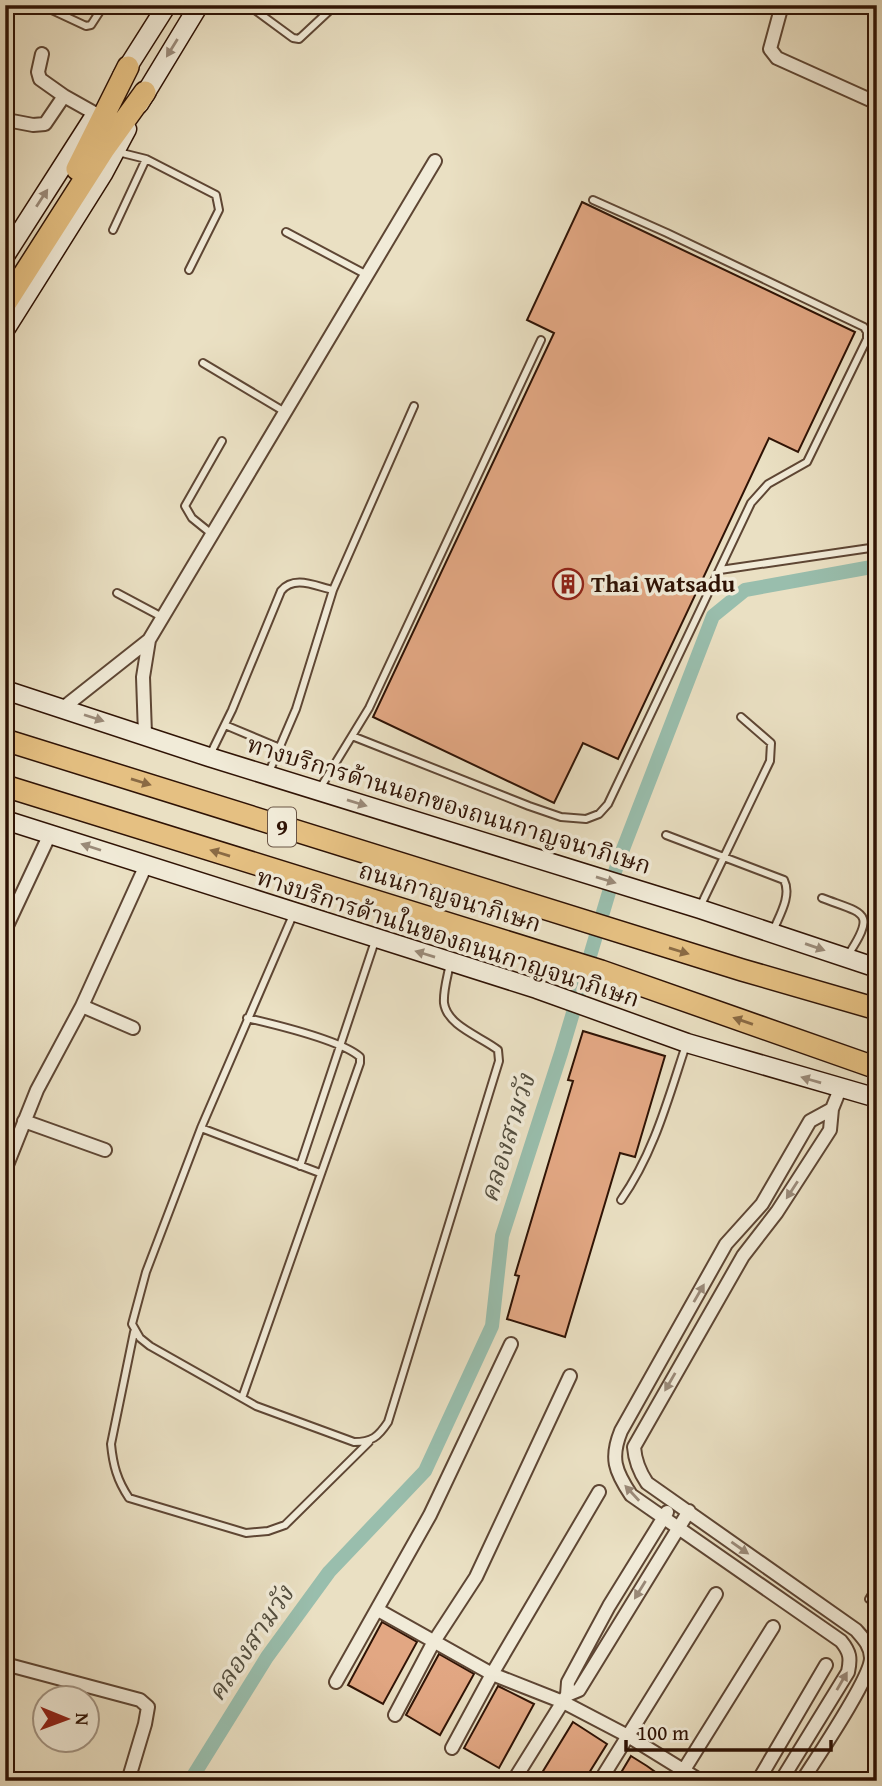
<svg xmlns="http://www.w3.org/2000/svg" width="882" height="1786" font-family="'Gentium Book Plus','Noto Serif Thai',serif">
	<style>
		.lines { fill: none; stroke-linecap: round; stroke-linejoin: round }
		.canal { stroke: #99bead; stroke-width: 14 }
		.building { fill: #e2a783; stroke: #2f1305; stroke-width: 2 }
		.service-casing { stroke: #5e4634; stroke-width: 10 }
		.minor-casing { stroke: #5e4634; stroke-width: 16 }
		.secondary-casing { stroke: #2f1305; stroke-width: 21 }
		.primary-casing { stroke: #2f1305; stroke-width: 24 }
		.trunk-casing { stroke: #2f1305; stroke-width: 24 }
		.service { stroke: #f1ebd8; stroke-width: 6 }
		.minor { stroke: #f1ebd8; stroke-width: 12 }
		.secondary { stroke: #f1ebd8; stroke-width: 18 }
		.primary { stroke: #e5c082; stroke-width: 21 }
		.trunk { stroke: #e5c082; stroke-width: 21 }
		.oneway { fill: #9a8a79 }
		.oneway2 { fill: #8a6a44 }
		.labels { text-anchor: middle; stroke-width: 7; stroke-linejoin: round; paint-order: stroke }
		.shield { fill: #f1ebd8; stroke: #695444; stroke-width: 2 }
		.shield-label { font-size: 23px; font-weight: bold; fill: #2f1305 }
		.poi-label { font-size: 24px; font-weight: bold; fill: #2f1305; stroke: #f1ebd8; text-anchor: start }
		.street-label { font-size: 24px; fill: #2f1305; stroke: #f1ebd8 }
		.water-label { font-size: 26px; font-style: italic; fill: #544f40; stroke: #f1ebd8 }
	</style>
	<rect width="100%" height="100%" fill="#eae0c3"/>
	<filter id="stains"><feTurbulence type="fractalNoise" baseFrequency=".00286" numOctaves="4"/><feColorMatrix values="0 0 0 0 .2 0 0 0 0 .09 0 0 0 0 .02 0 0 0 .5 -.17"/></filter>
	<radialGradient id="worn" r=".72"><stop offset=".6" stop-color="#630" stop-opacity="0"/><stop offset="1" stop-color="#630" stop-opacity=".3"/></radialGradient>
	<g class="lines">
		<path class="canal" d="M190 1781 267 1657 329 1572 425 1471 492 1326 502 1236 561 1053 618 862 713 616 745 590 877 566"/>
	</g>
	<path class="building" d="M582 202 855 332 798 452 769 438 618 759 583 743 554 803 373 717 554 333 527 320Z
		M583 1031 665 1056 635 1157 620 1153 565 1337 507 1319 519 1276 515 1275 573 1081 568 1080Z
		M382 1622 417 1642 383 1704 348 1685Z
		M439 1654 474 1674 440 1735 406 1715Z
		M498 1686 534 1704 499 1768 464 1748Z
		M573 1722 607 1744 584 1781H537Z
		M631 1756 647 1766 668 1781H616Z"/>
	<g class="lines">
		<g class="service-casing">
			<path id="service" d="M41 5 86 26 91 25 104 5
				M248 5 293 38 299 39 329 11
				M118 152 146 159 216 195 219 210 189 270
				M113 230 146 159
				M286 232 367 275
				M203 363 285 412
				M213 535 192 518 185 506 222 441
				M720 570 877 547
				M117 593 162 617
				M225 725 280 748
				M352 736 529 806 561 817 586 819 599 814 608 804 751 503 768 484 807 462 867 339V332L864 327 667 233 593 200
				M210 755 232 710 281 591C294 575 315 586 333 590
				M269 772 296 709 333 590 414 406
				M319 790 369 708 541 340
				M666 835 784 880C792 896 779 916 773 931
				M822 898C864 914 877 911 848 955
				M700 907 770 761 771 743 741 717
				M293 915 201 1128 146 1272 132 1324 140 1338 150 1346 256 1406 354 1442C372 1442 378 1437 388 1422L499 1061 498 1050C482 1037 447 1026 444 1003 443 990 448 975 450 963
				M201 1128 320 1173
				M300 1166 375 941
				M621 1200C654 1153 668 1099 686 1045
				M134 1332 111 1444C113 1465 117 1480 129 1498L246 1533 268 1531 285 1525 369 1442
				M242 1398 360 1063V1057C341 1040 273 1024 247 1018
				M869 1599 877 1586"/>
		</g>
		<g class="minor-casing">
			<path id="minor" d="M782 5 770 49 777 58 877 103
				M42 54 38 72 40 79 64 96
				M12 121 33 125 45 124 64 96 96 114
				M63 708 149 640 435 161
				M145 734 143 677 149 640
				M5 930 50 834
				M82 1006 133 1028
				M24 1121 105 1150
				M5 1170 37 1090 82 1006 146 865
				M378 1610 492 1674 563 1702 628 1736 701 1781
				M5 1664 140 1700 148 1707 145 1724 128 1781
				M336 1682 430 1515 511 1344
				M567 1695 568 1682 609 1606 667 1512
				M395 1715 433 1643 476 1577 570 1376
				M452 1748 492 1674 599 1492
				M514 1780 567 1695 579 1690 689 1511
				M600 1781 716 1594
				M677 1781 773 1627
				M758 1781 826 1665
				M781 1781 848 1672C851 1658 850 1652 841 1641L631 1495C615 1471 610 1458 621 1431L726 1244 762 1204 810 1121 832 1109
				M802 1781C816 1759 871 1678 871 1658 871 1646 863 1638 856 1630L647 1483C639 1471 635 1461 634 1447L743 1256 777 1212 830 1130 832 1109 840 1089
				M873 1781 877 1775"/>
		</g>
		<g class="secondary-casing">
			<path id="secondary" d="M122 76 167 5
				M139 104 199 5
				M5 256 92 120
				M5 330 103 174 127 129
				M5 690 209 757 700 909 877 968
				M5 820 537 989 687 1043 877 1098"/>
		</g>
		<g class="primary-casing">
			<path id="primary" d="M77 169 128 67
				M5 304 104 149 145 92"/>
		</g>
		<g class="trunk-casing">
			<path id="trunk" d="M5 740 742 970 877 1009
				M5 786 601 971 877 1068"/>
		</g>
		<use href="#service" class="service"/>
		<use href="#minor" class="minor"/>
		<use href="#secondary" class="secondary"/>
		<use href="#primary" class="primary"/>
		<use href="#trunk" class="trunk"/>
	</g>
	<defs><path id="oneway-solid" d="M-6-.8H1V-3.2L6.5 0L1 3.2V.8H-6Z" transform="scale(1.75)"/></defs>
	<g class="oneway">
		<use href="#oneway-solid" transform="translate(172 48) rotate(122)"/>
		<use href="#oneway-solid" transform="translate(42 198) rotate(-57)"/>
		<use href="#oneway-solid" transform="translate(94 718) rotate(18)"/>
		<use href="#oneway-solid" transform="translate(357 803) rotate(17)"/>
		<use href="#oneway-solid" transform="translate(91 847) rotate(-162)"/>
		<use href="#oneway-solid" transform="translate(606 880) rotate(17)"/>
		<use href="#oneway-solid" transform="translate(815 947) rotate(19)"/>
		<use href="#oneway-solid" transform="translate(425 954) rotate(-163)"/>
		<use href="#oneway-solid" transform="translate(811 1080) rotate(-164)"/>
		<use href="#oneway-solid" transform="translate(792 1190) rotate(123)"/>
		<use href="#oneway-solid" transform="translate(699 1293) rotate(-60)"/>
		<use href="#oneway-solid" transform="translate(670 1382) rotate(120)"/>
		<use href="#oneway-solid" transform="translate(632 1493) rotate(-133)"/>
		<use href="#oneway-solid" transform="translate(740 1548) rotate(35)"/>
		<use href="#oneway-solid" transform="translate(640 1590) rotate(122)"/>
		<use href="#oneway-solid" transform="translate(842 1681) rotate(-60)"/>
	</g>
	<g class="oneway2">
		<use href="#oneway-solid" transform="translate(141 782) rotate(17)"/>
		<use href="#oneway-solid" transform="translate(220 853) rotate(-163)"/>
		<use href="#oneway-solid" transform="translate(679 951) rotate(17)"/>
		<use href="#oneway-solid" transform="translate(743 1021) rotate(-161)"/>
	</g>
	<defs>
		<g id="building-ring" transform="scale(1.575)"><circle r="9.5" fill="#f1ebd8" stroke="#8f2418" stroke-width="1.5"/><path d="M-4-6H4V6H1V3H-1V6H-4ZM-2.5-4.3h1.7v1.8h-1.7ZM.8-4.3h1.7v1.8H.8ZM-2.5-1h1.7V.8h-1.7ZM.8-1h1.7V.8H.8Z" fill="#8f2418"/></g>
	</defs>
	<g fill-rule="evenodd">
		<use href="#building-ring" x="568" y="584"/>
	</g>
	<g class="labels">
		<rect class="shield" x="268" y="807.5" width="28" height="39" rx="5"/>
		<g class="shield-label">
			<text x="282" y="835">9</text>
		</g>
		<g class="poi-label">
			<text x="591" y="592">Thai Watsadu</text>
		</g>
		<g class="street-label">
			<text transform="translate(449 805) rotate(17)" y="8">ทางบริการด้านนอกของถนนกาญจนาภิเษก</text>
			<text transform="translate(450 897) rotate(17)" y="8">ถนนกาญจนาภิเษก</text>
			<text transform="translate(448 938) rotate(18)" y="8">ทางบริการด้านในของถนนกาญจนาภิเษก</text>
		</g>
		<g class="water-label">
			<text transform="translate(507 1138) rotate(-73)" y="9">คลองสามวัง</text>
			<text transform="translate(250 1643) rotate(-56)" y="9">คลองสามวัง</text>
		</g>
	</g>
	<rect width="882" height="1786" fill="none" stroke="#eae0c3" stroke-width="28"/>
	<rect x="7" y="7" width="868" height="1772" fill="none" stroke="#2f1305" stroke-width="3.5"/>
	<rect x="14" y="14" width="854" height="1758" fill="none" stroke="#2f1305" stroke-width="2"/>
	<g transform="translate(66 1719) rotate(91)"><circle r="33" fill="#f1ebd8" stroke="#a39584" stroke-width="2"/>
	<path d="M0-5L12 26L0 18L-12 26Z" fill="#8f2418"/>
	<text y="-10" font-size="19" font-weight="bold" text-anchor="middle" fill="#2f1305">N</text>
	</g>
	<path d="M626 1740v10h205v-10" fill="none" stroke="#2f1305" stroke-width="3.5"/>
	<text x="637" y="1740" font-size="21" fill="#2f1305" stroke="#f1ebd8" stroke-width="5" paint-order="stroke">100 m</text>
	<rect width="100%" height="100%" filter="url(#stains)"/>
	<rect width="100%" height="100%" fill="url(#worn)"/>
</svg>
